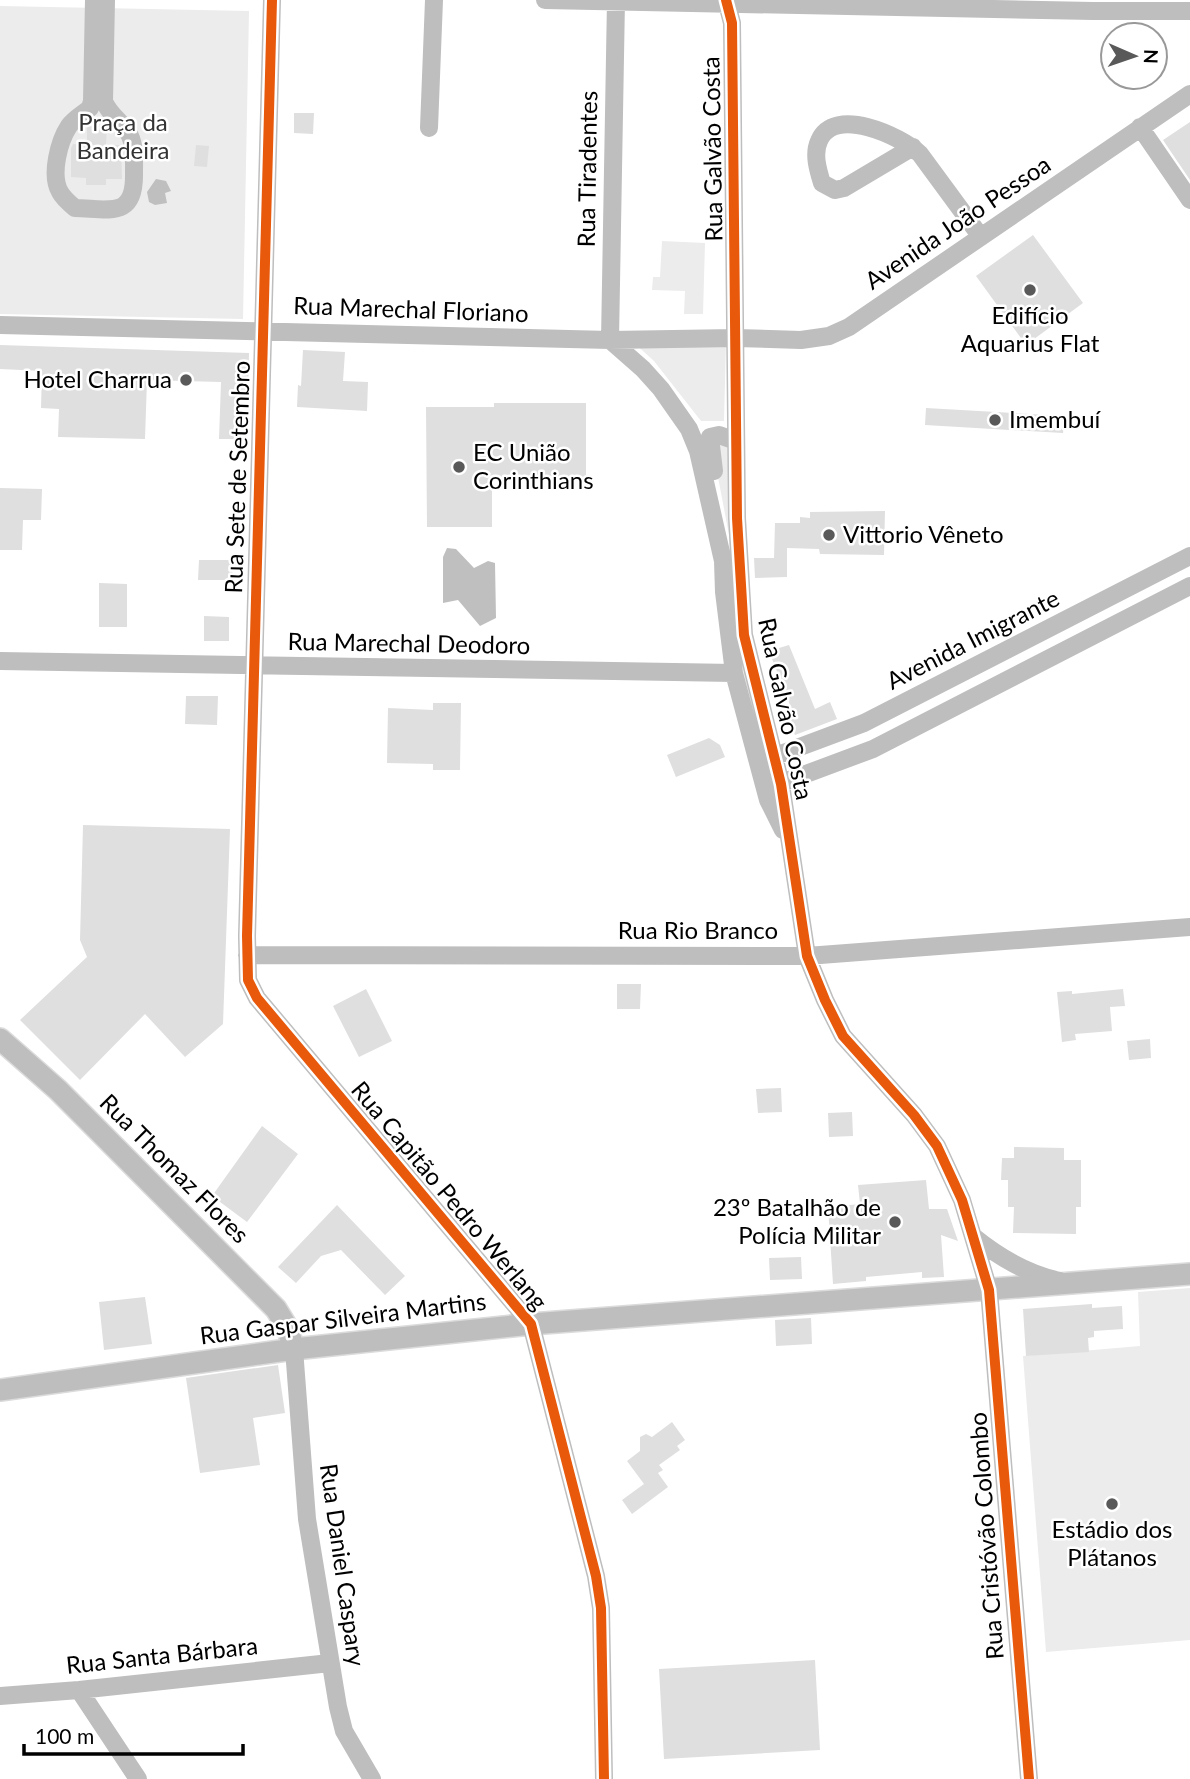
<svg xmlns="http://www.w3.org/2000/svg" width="1190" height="1779" font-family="Lato,sans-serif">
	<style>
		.green { fill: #ececec }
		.water { fill: #bfbfbf }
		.building { fill: #dfdfdf }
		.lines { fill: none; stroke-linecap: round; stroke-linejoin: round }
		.major-casing { stroke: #dbdbdb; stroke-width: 24 }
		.minor { stroke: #bebebe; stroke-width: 18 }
		.major { stroke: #bebebe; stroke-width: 21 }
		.cycleway-casing { stroke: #fff; stroke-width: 15 }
		.cycleway { stroke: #e8590c; stroke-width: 10 }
		.poi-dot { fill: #595959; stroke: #fff; stroke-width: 2.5 }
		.labels { text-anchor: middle; stroke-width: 5; stroke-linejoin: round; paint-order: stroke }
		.park-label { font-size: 24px; fill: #333; stroke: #fff }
		.street-label { font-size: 24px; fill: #000; stroke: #fff }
		.poi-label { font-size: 24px; fill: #000; stroke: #fff; text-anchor: start }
	</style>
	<rect width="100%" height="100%" fill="#fff"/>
	<path class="green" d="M0 6 249 11 243 319 0 314Z
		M662 241 705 243 703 314H684L685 291 652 290 653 277H660Z
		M632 341 726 342 724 421H701L654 361Z
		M727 440 731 472 771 784 741 664 731 604 729 535 714 456 716 443Z
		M1190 1288V1640L1046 1652 1023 1356 1140 1346 1138 1292Z"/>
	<path class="water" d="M156 179 166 181 171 191 165 193 167 203 155 205 149 202 147 192Z
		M447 548 456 549 474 568 488 561 495 563 496 618 480 626 458 600 443 603V557Z"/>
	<path class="building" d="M294 113H314L313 134 294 133Z
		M1190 122V180L1163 140Z
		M87 126H107L106 145H121L122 179H106V185H86V178L71 177V148L73 144 87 145Z
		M196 145 209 146 207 167 194 166Z
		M1033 235 1083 303 1026 345 976 276Z
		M0 345 249 353 247 439H219L221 382 147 380 145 439 58 437 59 409 41 408 42 371 0 369Z
		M303 350 345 352 343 381 368 382 367 411 297 407 298 385 301 386Z
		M494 403H586V477H492V527H427L426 407H494Z
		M926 408 1065 416 1063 433 925 425Z
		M0 488 42 489 41 520H23L22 550H0Z
		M885 511 884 555 820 554 819 549 787 548V577L755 578 754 558H774L775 523H800V517L810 518V512Z
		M199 560H233L232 580H198Z
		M99 583 127 584V627H99Z
		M204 616 229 617V641H204Z
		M789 645 815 709 830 702 837 719 795 735 786 716 793 713 769 651Z
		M186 696H218L217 725 185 724Z
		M433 703H461L460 770H433V764L387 763 388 708 433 710Z
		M709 738 720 745 725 757 676 777 667 755Z
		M83 825 230 829 223 1024 185 1057 145 1014 80 1080 20 1020 87 957 80 940Z
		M617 984H641L640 1009H617Z
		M366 989 392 1041 359 1057 333 1006Z
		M1123 989 1125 1006 1110 1007 1112 1031 1075 1034 1076 1040 1062 1042 1057 992 1072 991V994Z
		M1150 1039 1151 1058 1129 1060 1127 1041Z
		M781 1088 782 1112 758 1113 756 1089Z
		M852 1112 853 1136 829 1137 828 1113Z
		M262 1126 298 1154 247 1222 212 1196Z
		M1014 1147 1064 1148V1160H1081V1207H1076V1234L1013 1233 1014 1207H1008V1180H1001L1002 1158H1014Z
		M926 1180 929 1209H947L958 1241 941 1235 944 1277 922 1278V1272L866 1277V1281L833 1284 828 1207 860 1204 858 1185Z
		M337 1205 405 1276 385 1295 341 1250 321 1256 296 1283 278 1267Z
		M801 1257 802 1279 770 1280 769 1258Z
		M145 1297 152 1344 104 1350 99 1302Z
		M1092 1304V1308L1122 1306 1123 1329 1094 1331V1337L1088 1338 1089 1352 1026 1356 1023 1309Z
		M811 1318 812 1344 776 1346 775 1320Z
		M278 1365 285 1413 253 1418 260 1465 200 1473 186 1378Z
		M672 1422 685 1440 677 1446 680 1450 659 1465 663 1470 658 1473 668 1487 632 1514 622 1500 644 1484 627 1461 640 1451V1437L646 1434 652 1437Z
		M815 1660 820 1750 664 1759 659 1669Z"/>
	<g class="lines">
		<g class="major-casing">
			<path id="major" d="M0 1039 58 1090 276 1309 287 1327 294 1349
				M0 1390 294 1349 531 1324 1190 1274"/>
		</g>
		<path class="minor" d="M94 0 92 101 90 108C83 114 74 119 69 126 59 141 50 175 60 192 63 198 69 203 75 208 110 209 135 219 134 173 134 162 135 146 130 136 123 122 109 115 104 101L106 0
			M272 0 247 936 248 980 257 998 531 1324 596 1576 601 1608 604 1779
			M545 0 1093 11H1190
			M616 0 610 340 643 369 661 389 689 429 698 451 723 561 724 592 734 673 768 800 783 830
			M726 0 732 23 737 518 744 635 781 784 807 956 825 1000 843 1036 914 1115 937 1146 962 1200 989 1290 1029 1779
			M1140 127 1190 200
			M429 128 434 0
			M913 147 844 188 835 190 822 183C818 170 813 154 819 141 834 105 901 136 920 154L981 237
			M0 325 610 340 736 338 801 340 829 336 849 327 1190 94
			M714 471 710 437 719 435 736 441
			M0 661 734 673
			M773 757 864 723 1190 556
			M771 787 873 749 1190 586
			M247 955 807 956 1190 927
			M974 1237C1000 1258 1027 1274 1060 1281
			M294 1349 307 1519 338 1707 344 1731 372 1779
			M79 1690 138 1779
			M0 1696 79 1690 330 1663"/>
		<use href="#major" class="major"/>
		<g class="cycleway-casing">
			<path id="cycleway" d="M272 0 247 936 248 980 257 998 531 1324 596 1576 601 1608 604 1779
				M726 0 732 23 737 518 744 635 781 784 807 956 825 1000 843 1036 914 1115 937 1146 962 1200 989 1290 1029 1779"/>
		</g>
		<use href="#cycleway" class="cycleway"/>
	</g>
	<g class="poi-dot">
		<circle cx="1030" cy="290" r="7"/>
		<circle cx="186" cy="380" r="7"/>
		<circle cx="995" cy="420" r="7"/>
		<circle cx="459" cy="467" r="7"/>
		<circle cx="829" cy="535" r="7"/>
		<circle cx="895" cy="1222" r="7"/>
		<circle cx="1112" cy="1504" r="7"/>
	</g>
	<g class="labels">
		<g class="park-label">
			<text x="123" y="131">Praça da<tspan x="123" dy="28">Bandeira</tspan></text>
		</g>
		<g class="street-label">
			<text transform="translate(713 149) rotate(-91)" y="8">Rua Galvão Costa</text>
			<text transform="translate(588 169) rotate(-89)" y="8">Rua Tiradentes</text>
			<text transform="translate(958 223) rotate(-34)" y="8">Avenida João Pessoa</text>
			<text transform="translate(411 310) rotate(2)" y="8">Rua Marechal Floriano</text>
			<text transform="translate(238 477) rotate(-88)" y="8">Rua Sete de Setembro</text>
			<text transform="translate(973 640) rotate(-27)" y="8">Avenida Imigrante</text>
			<text transform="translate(409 644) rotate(1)" y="8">Rua Marechal Deodoro</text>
			<text transform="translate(785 709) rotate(78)" y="8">Rua Galvão Costa</text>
			<text x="698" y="939">Rua Rio Branco</text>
			<text transform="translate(174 1169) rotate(45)" y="8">Rua Thomaz Flores</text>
			<text transform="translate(449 1196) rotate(50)" y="8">Rua Capitão Pedro Werlang</text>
			<text transform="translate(343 1319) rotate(-7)" y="8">Rua Gaspar Silveira Martins</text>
			<text transform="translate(987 1536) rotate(-94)" y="8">Rua Cristóvão Colombo</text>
			<text transform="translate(342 1565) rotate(82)" y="8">Rua Daniel Caspary</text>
			<text transform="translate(162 1656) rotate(-6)" y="8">Rua Santa Bárbara</text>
		</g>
		<g class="poi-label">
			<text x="1030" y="324" text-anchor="middle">Edifício<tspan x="1030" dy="28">Aquarius Flat</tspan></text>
			<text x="172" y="388" text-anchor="end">Hotel Charrua</text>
			<text x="1009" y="428">Imembuí</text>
			<text x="473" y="461">EC União<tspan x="473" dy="28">Corinthians</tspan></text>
			<text x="843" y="543">Vittorio Vêneto</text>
			<text x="881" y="1216" text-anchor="end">23º Batalhão de<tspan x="881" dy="28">Polícia Militar</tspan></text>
			<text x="1112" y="1538" text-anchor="middle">Estádio dos<tspan x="1112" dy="28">Plátanos</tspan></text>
		</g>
	</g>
	<g transform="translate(1134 56) rotate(92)"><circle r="33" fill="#ffffff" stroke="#999999" stroke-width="2"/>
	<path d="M0-5L12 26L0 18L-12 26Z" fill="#595959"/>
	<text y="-10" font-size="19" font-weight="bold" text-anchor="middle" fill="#000000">N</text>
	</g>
	<path d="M24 1744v10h219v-10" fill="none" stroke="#000000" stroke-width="3.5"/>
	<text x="35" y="1744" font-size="21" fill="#000000" stroke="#ffffff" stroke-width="5" paint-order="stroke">100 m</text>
</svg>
